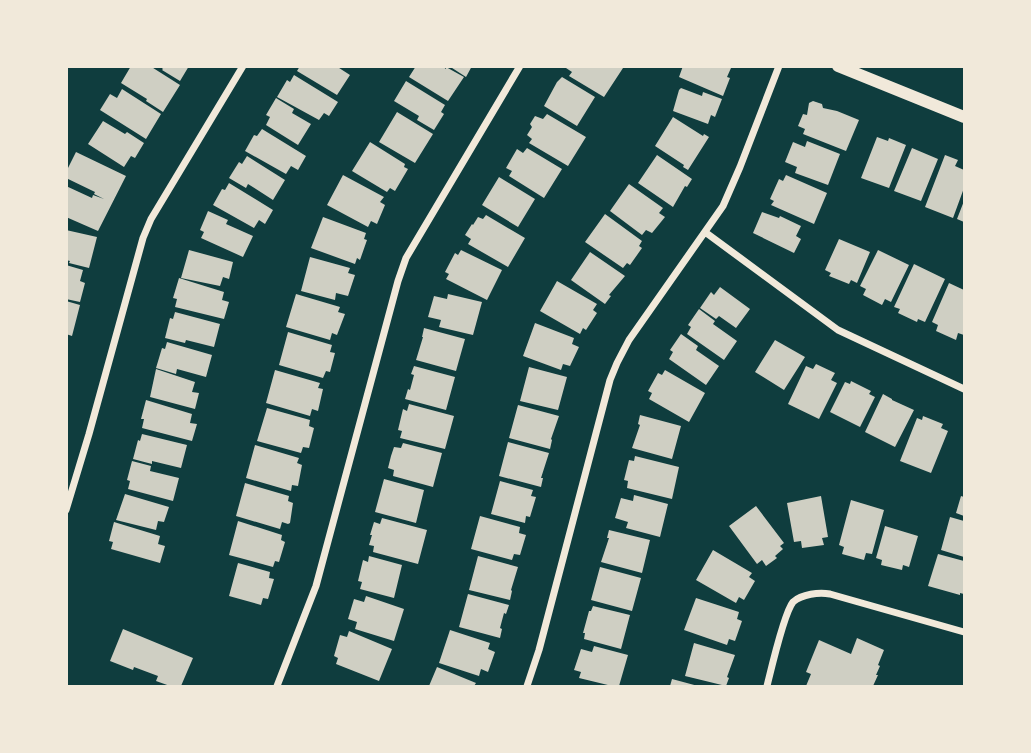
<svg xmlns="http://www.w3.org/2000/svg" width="1031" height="753" font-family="'Noto Sans',sans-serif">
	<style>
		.building { fill: #cfcfc3 }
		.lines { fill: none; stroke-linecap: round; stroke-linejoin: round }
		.minor { stroke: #f1e9da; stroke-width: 7 }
		.tertiary { stroke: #f1e9da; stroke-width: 12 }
	</style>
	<rect width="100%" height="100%" fill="#0f3d3e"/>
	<path class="building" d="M131 66H150L180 85 163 112 146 101 147 99 121 83Z
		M160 66H189L180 81 162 70 163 69Z
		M300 66H336L350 75 337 95 297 71Z
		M416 66H442L446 69V67L464 77 448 101 409 77Z
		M449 66H472L466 77Z
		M567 66H620L623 68 604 97 569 76 572 72 566 68Z
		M683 66H726L731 68 727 77 730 78 723 96 679 77Z
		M294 75 338 102 329 116 324 113 319 120 277 97 287 80 290 82Z
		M562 77 595 97 577 126 544 106 557 82Z
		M406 81 445 105 441 112 444 114 434 130 417 120 419 116 394 101Z
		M681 88 702 96 703 92 722 99 715 117 711 115 708 124 673 111 679 90Z
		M122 89 161 114 146 139 100 110 110 94 117 98Z
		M276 98 294 109 292 113 311 124 298 145 266 125 270 117 266 115Z
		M813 101 822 104 823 108 837 111 859 120 846 151 803 134 805 129 798 126 803 114 807 115 809 103Z
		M397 112 433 134 415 163 379 142Z
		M547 114 586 137 568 166 529 143 532 139 527 135 532 127 530 124 535 116 543 119Z
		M673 117 703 136 704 134 709 137 688 170 683 167 684 165 655 146Z
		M103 121 125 134 127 132 144 143 135 158 131 156 124 167 88 144Z
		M262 129 306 156 298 170 291 166 286 174 245 151 254 135 257 136Z
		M877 137 888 141 889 138 906 145 889 188 861 178Z
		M807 141 840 154 828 185 795 173 797 167 785 162 793 142 805 147Z
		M370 142 405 164 404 167 408 169 395 191 390 188 387 192 352 171Z
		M527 148 562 169 544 198 509 176 512 171 506 168 517 149 523 153Z
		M912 148 938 159 921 201 894 191Z
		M76 152 126 176 98 231 66 217V186L92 198 93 195 104 199 94 194 95 192 66 178V172Z
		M657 155 692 179 687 187 685 186 673 207 638 183Z
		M945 155 958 160 955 166 964 170V188L953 218 925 207Z
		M247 156 285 180 273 200 248 184 246 188 229 178 239 162 242 164Z
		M343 175 384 197 380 202 385 205 377 224 371 221 368 227 327 205Z
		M786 175 827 193 814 224 771 205 774 201 770 199 779 179 783 181Z
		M499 177 535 199 518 227 482 205Z
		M229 183 273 210 265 224 259 220 254 228 213 205 222 189 225 190Z
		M629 184 663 208 659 213 665 217 652 233 646 230 642 235 610 211Z
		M964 201V222L957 219Z
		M208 211 228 220 226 224 253 236 243 257 201 238 204 232 200 230Z
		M762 212 779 218 780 216 801 226 796 236 801 239 794 253 753 233Z
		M605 214 642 241 639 246 642 248 630 265 627 263 623 268 585 242Z
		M486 215 525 238 508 267 468 244 471 239 465 235 472 224 473 225 478 217 483 219Z
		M323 217 366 233 364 239 367 240 360 260 357 258 355 264 311 248Z
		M66 230 97 237 89 268 69 263 70 261 66 260Z
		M839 239 870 252 857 283 851 280 849 284 829 276 831 273 825 270Z
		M189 250 233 262 229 279 223 277 220 286 181 278Z
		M461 250 502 270 487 300 446 279 449 274 445 272 455 253 458 255Z
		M878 250 909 265 891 302 885 299 882 305 863 295 866 289 860 286Z
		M590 252 625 276 609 295 611 296 605 304 571 280Z
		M310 257 350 268 348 273 355 275 348 296 336 293 335 300 301 291Z
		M914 264 945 279 925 322 918 319 917 322 898 313 900 309 894 307Z
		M66 265 83 270 80 281 85 283 80 302 66 299Z
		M179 278 224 292 222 300 229 302 224 319 175 307 177 299 173 298Z
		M557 281 597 304 593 310 597 313 586 330 583 328 580 334 540 311Z
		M949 283 964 290V335L958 333 956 340 936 331 938 325 932 322Z
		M720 287 750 309 736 328 719 316 716 319 700 308 711 292 714 295Z
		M296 294 340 307 338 312 345 314 337 335 332 333 330 340 286 327Z
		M448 294 482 302 473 335 439 327 441 320 428 317 434 296 447 299Z
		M66 301 80 305 72 336 66 334Z
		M699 309 715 321 713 324 737 341 724 360 687 334 691 327 688 325Z
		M175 312 220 324 214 347 186 340 185 343 165 338 170 318 173 319Z
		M535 323 574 338 572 344 579 347 570 366 563 364 561 370 523 356Z
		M424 328 465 339 456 371 416 360 423 337H422Z
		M288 332 332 345 330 352 335 353 330 372 326 371 323 378 279 365Z
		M681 334 698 346 696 350 719 366 706 385 669 359 673 352 670 350Z
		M775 340 805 357 784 390 755 372Z
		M167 342 212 355 206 377 177 369 176 374 156 368 162 348 165 349Z
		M816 364 835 373 831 380 837 383 819 419 788 404 806 366 813 369Z
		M414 366 455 377 446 410 405 399 408 389 410 390 414 375 411 374Z
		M529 367 567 377 558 410 520 401Z
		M156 369 195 382 192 392 199 393 195 409 150 397Z
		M275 370 320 383 318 388 323 389 318 411 312 409 310 416 266 403Z
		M665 370 705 393 689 422 649 399 652 393 648 391 658 373 662 375Z
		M851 381 871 391 869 394 875 397 860 427 830 412 845 382 850 384Z
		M883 394 892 399V400L914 410 895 447 865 432Z
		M146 400 192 414 190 423 197 424 192 441 142 428 144 419H141Z
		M409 404 454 416 445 449 400 438 402 431 398 430 403 409 407 411Z
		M518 405 559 416 551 439 552 440 550 449 509 438Z
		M267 408 310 420 309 426 314 428 309 448 303 447 301 453 257 441Z
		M640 415 681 426 672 459 632 448 640 425 638 424Z
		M923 416 943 424 941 428 948 431 931 473 900 461 917 418 922 420Z
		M142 434 187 445 181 468 152 461V464L133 459 138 440 140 441Z
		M508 442 549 453 541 478H543L541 487 499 476Z
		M403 443 442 453 433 487 393 476 394 470 388 468 391 456 394 447 401 448Z
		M255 445 299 458 297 463 302 465 298 486 292 485 291 491 246 478Z
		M635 456 679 467 672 499 627 488 628 481 624 480 629 460 634 461Z
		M132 461 151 466 150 471 179 478 173 501 128 489 130 481 127 480Z
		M384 479 424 490 416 523 375 512Z
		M500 481 533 490 531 496 536 497 530 517 526 516 525 523 491 514Z
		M245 483 289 496 288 501 293 503 290 523 288 524 282 522 280 529 236 516Z
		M125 494 169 507 164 522 158 521 156 530 116 520Z
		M634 495 668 504 660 537 626 528 628 522 615 518 621 498 633 501Z
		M821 496 828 537 822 538 824 545 802 548 801 541 794 542 787 503Z
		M961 496 964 497V516L956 513Z
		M851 500 884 510 872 554 866 553 864 560 842 554 844 547 839 545Z
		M756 506 784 543 780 546 783 549 775 556 777 558 766 566 762 560 757 564 729 526Z
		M480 516 520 527 519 533 526 535 520 555 514 554 512 560 471 549Z
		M950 517 964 521V557L941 550Z
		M382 518 427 530 418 564 373 552 374 546 369 545 372 535H370L374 522 380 524Z
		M238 521 282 535 281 540 285 542 279 562 275 561 273 567 229 555Z
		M114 522 160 536 158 544 165 546 160 563 111 549 113 542 109 541Z
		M885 526 918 536 909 567 903 565 902 570 881 565 882 560 876 558Z
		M609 530 650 540 642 573 601 562 609 538H607Z
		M713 550 752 573 749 577 755 581 744 600 739 597 736 603 696 580Z
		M938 554 964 561V594L960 593V595L928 586Z
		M369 556 402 565 394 598 360 589 362 582 358 581 363 560 368 562Z
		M478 556 518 567 511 590 512 591 510 600 469 590Z
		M238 563 270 572 269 578 274 579 268 599 263 598 261 605 229 596Z
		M600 567 641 578 632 611 591 600Z
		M468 594 509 605 506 614 504 613 500 628 502 629 500 638 459 627Z
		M366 596 404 609 394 641 355 629 357 622 348 619 354 599 364 602Z
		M696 598 739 612 737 619 742 621 735 641 729 639 727 645 684 630Z
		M593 606 630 615 621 649 584 639 585 633H583L589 611H591Z
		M123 629 193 658 181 686H170L156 681 158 676 134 667 133 670 110 661Z
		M450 630 490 643 488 649 495 652 488 672 481 669 479 676 439 663Z
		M349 631 392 649 379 681 336 664 338 658 334 656 340 635 347 637Z
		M857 638 884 650 878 665 880 666 876 675H878L873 686H806L811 674 806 672 819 640 851 654Z
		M694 643 735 655 727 677 729 678 726 686 685 676Z
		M594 646 628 655 619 686H612L579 678 581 672 574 670 581 649 592 652Z
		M437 667 476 683 474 686H429Z
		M672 679 698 686H670Z"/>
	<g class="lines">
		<path class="minor" d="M705 232 838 330 964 389
			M66 510 89 434 143 238 151 219 243 66
			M277 686 316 586 398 281 406 258 520 66
			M527 686 539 650 610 380 617 363 629 340 723 206 740 167 779 66
			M767 686C771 670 784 613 793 602 802 594 819 592 830 594L964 632"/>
		<path class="tertiary" d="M838 66 964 117"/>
	</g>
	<rect width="1031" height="753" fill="none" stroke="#f1e9da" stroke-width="136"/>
</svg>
